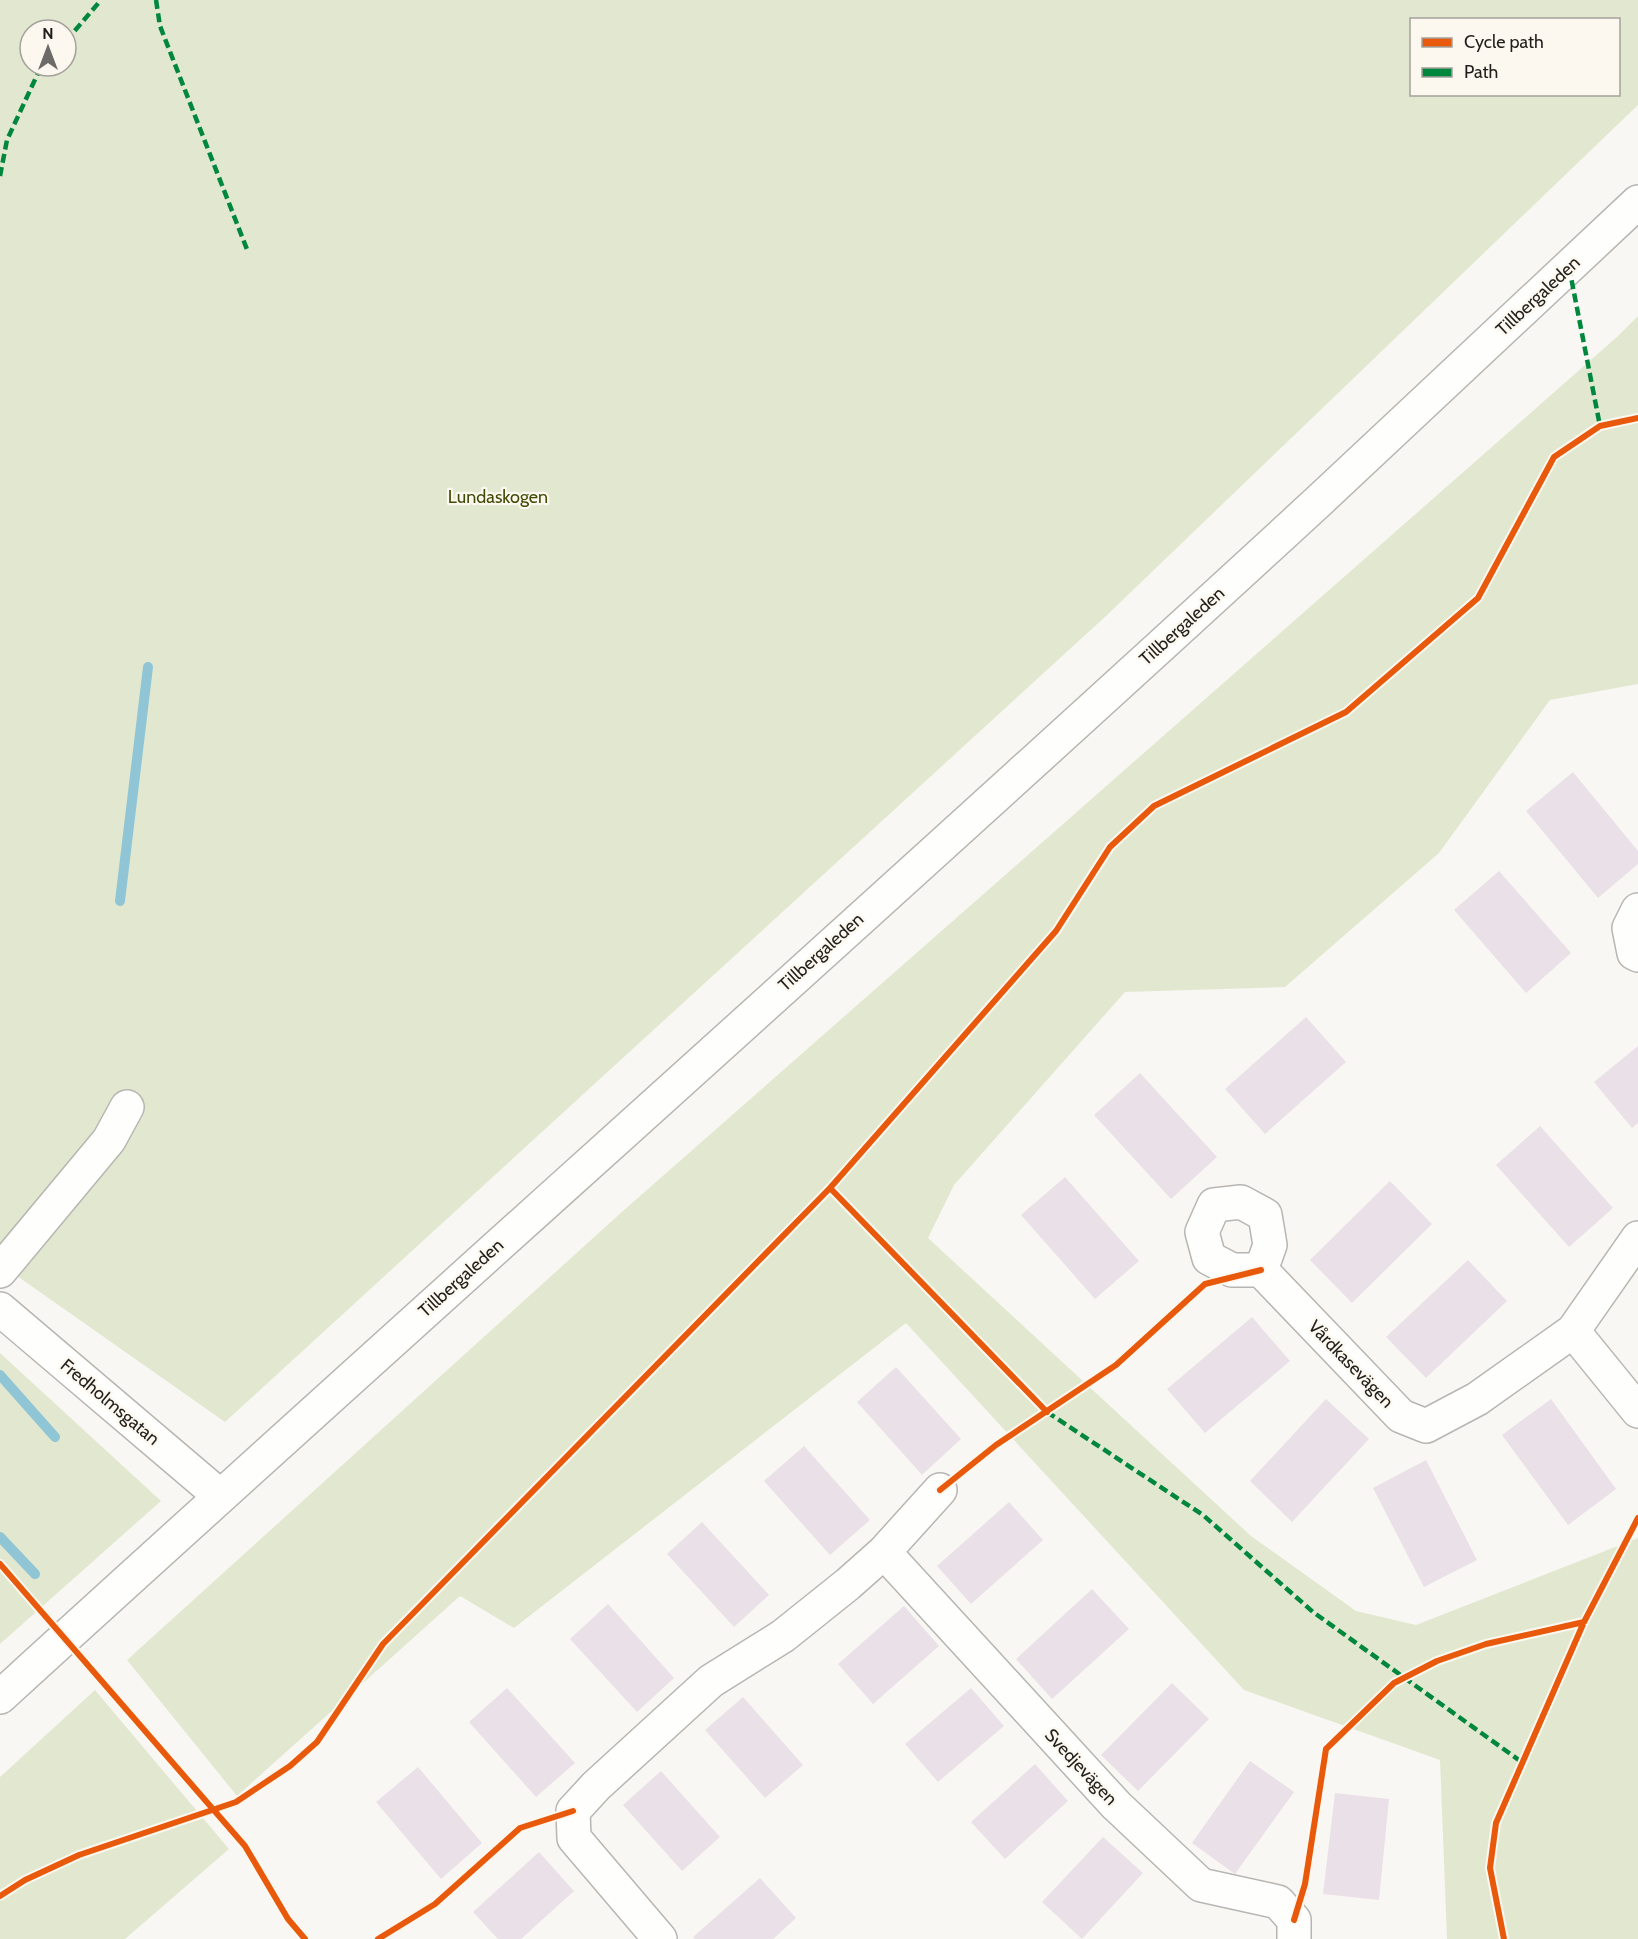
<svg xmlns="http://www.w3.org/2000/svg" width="1638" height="1939" font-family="Cabin,sans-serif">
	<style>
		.green { fill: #e2e8cf; fill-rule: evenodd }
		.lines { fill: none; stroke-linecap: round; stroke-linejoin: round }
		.stream { stroke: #8fc5d4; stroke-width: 10 }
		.building { fill: #eae0e7 }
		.minor-casing { stroke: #b7b6b2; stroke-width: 36 }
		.major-casing { stroke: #b7b6b2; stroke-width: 36 }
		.minor { stroke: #fefefd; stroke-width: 33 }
		.major { stroke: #fefefd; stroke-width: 33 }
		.quiet { stroke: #00873e; stroke-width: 4.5; stroke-dasharray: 9 4.5; stroke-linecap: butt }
		.cycleway-casing { stroke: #fcf8f0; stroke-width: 10 }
		.cycleway { stroke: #e8590c; stroke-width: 6 }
		.labels { text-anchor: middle; stroke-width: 4.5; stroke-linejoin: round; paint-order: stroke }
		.street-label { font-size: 18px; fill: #211f1c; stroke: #fcf8f0 }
		.park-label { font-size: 18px; fill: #3e4c05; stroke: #fcf8f0 }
	</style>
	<rect width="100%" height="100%" fill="#f9f7f3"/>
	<path class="green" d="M0 0H1638V105L1106 616 225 1422 0 1264ZM1412 20H1618V94H1412ZM30 30H66V66H30Z
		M1638 316V684L1550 700 1439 853 1285 987 1125 992 954 1185 928 1238 1251 1536 1356 1611 1416 1625 1638 1538V1939H1447L1440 1760 1244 1690 906 1323 514 1628 460 1596 237 1796 127 1660 623 1211 1618 336Z
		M0 1353 161 1501 0 1644Z
		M95 1690 229 1849 125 1939H0V1777Z"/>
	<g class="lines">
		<path class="stream" d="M120 901 148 667
			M0 1375 55 1437
			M0 1537 35 1574"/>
	</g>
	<path class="building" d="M1573 772 1638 851V864L1598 898 1526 811Z
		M1499 871 1571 953 1526 993 1454 910Z
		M1306 1017 1346 1062 1265 1134 1225 1089Z
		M1638 1046V1123L1632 1128 1594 1082Z
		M1140 1073 1217 1157 1171 1199 1094 1115Z
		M1540 1126 1613 1208 1569 1247 1496 1165Z
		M1065 1177 1139 1261 1095 1299 1021 1215Z
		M1390 1181 1432 1224 1352 1303 1310 1260Z
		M1468 1260 1507 1301 1426 1378 1386 1337Z
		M1252 1317 1290 1361 1205 1433 1167 1389Z
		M896 1367 961 1439 922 1475 857 1402Z
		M1326 1399 1369 1439 1292 1522 1250 1481Z
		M1551 1399 1616 1489 1568 1525 1502 1435Z
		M804 1446 870 1520 830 1555 764 1481Z
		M1426 1460 1477 1560 1424 1587 1373 1488Z
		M1009 1502 1043 1540 971 1604 937 1566Z
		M702 1522 769 1595 734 1627 667 1554Z
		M1092 1589 1129 1629 1052 1699 1016 1659Z
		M608 1604 674 1678 637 1712 570 1639Z
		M904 1606 939 1646 873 1704 838 1664Z
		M1172 1683 1209 1719 1138 1791 1101 1755Z
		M507 1688 575 1763 536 1797 469 1722Z
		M971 1688 1004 1726 938 1782 905 1744Z
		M743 1697 803 1765 765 1798 705 1730Z
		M1250 1761 1294 1792 1235 1874 1192 1843Z
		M1035 1764 1068 1801 1005 1859 971 1822Z
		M418 1767 482 1843 441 1879 376 1802Z
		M661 1771 720 1837 682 1871 623 1805Z
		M1335 1793 1389 1799 1379 1900 1323 1894Z
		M1103 1837 1143 1873 1082 1939 1042 1902Z
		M539 1852 574 1891 521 1939H498L473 1912Z
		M760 1878 796 1918 773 1939H695L693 1937Z"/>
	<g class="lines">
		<g class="minor-casing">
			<path id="minor" d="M1638 910 1629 928 1634 953 1638 955
				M1261 1270 1270 1245 1265 1215 1241 1202 1214 1205 1202 1232 1209 1258 1232 1270H1261L1401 1416 1426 1426 1477 1399 1573 1331 1638 1238
				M0 1271 109 1140 127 1107
				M0 1309 220 1496
				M1573 1331 1638 1411
				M884 1552 1116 1805 1201 1885 1278 1902 1294 1920V1939
				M660 1939 574 1838 573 1811 596 1786 711 1681 783 1636 848 1584 884 1552 940 1490"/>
		</g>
		<g class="major-casing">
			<path id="major" d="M0 1697C439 1296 884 902 1321 499 1427 401 1532 301 1638 202"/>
		</g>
		<use href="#minor" class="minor"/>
		<use href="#major" class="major"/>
		<path class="quiet" d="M156 0 160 26 248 252
			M66 41 101 0
			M0 176 7 140 39 71 44 66
			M1569 267 1600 426
			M1047 1412 1203 1515 1313 1612 1523 1763"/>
		<g class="cycleway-casing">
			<path id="cycleway" d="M830 1188 1047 1412
				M940 1490 996 1445 1116 1365 1205 1284 1261 1270
				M0 1564 245 1846 288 1919 305 1939
				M0 1896 25 1880 79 1855 236 1802 290 1766 317 1742 383 1644 830 1188 1056 931 1110 847 1154 806 1346 712 1478 598 1554 457 1600 426 1638 418
				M1294 1920 1305 1884 1326 1749 1394 1683 1437 1661 1486 1644 1584 1622
				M378 1939 435 1904 520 1828 573 1811
				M1504 1939 1490 1868 1496 1823 1584 1622 1638 1518"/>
		</g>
		<use href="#cycleway" class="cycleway"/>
	</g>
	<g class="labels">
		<g class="street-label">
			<text transform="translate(1538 296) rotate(-43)" y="6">Tillbergaleden</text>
			<text transform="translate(1182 626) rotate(-42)" y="6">Tillbergaleden</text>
			<text transform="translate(821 952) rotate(-42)" y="6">Tillbergaleden</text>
			<text transform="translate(461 1278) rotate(-42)" y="6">Tillbergaleden</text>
			<text transform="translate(1351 1364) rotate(46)" y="6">Vårdkasevägen</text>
			<text transform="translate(110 1402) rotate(40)" y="6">Fredholmsgatan</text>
			<text transform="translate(1081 1767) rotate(47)" y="6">Svedjevägen</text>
		</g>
		<g class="park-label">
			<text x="498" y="503">Lundaskogen</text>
		</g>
	</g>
	<rect x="1410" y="18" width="210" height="78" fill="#fcf8f0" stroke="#a4a19b" stroke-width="1.5"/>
	<rect x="1422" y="38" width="30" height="9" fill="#e8590c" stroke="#a4a19b" stroke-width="1.5"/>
	<text x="1464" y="48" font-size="18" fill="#211f1c">Cycle path</text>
	<rect x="1422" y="68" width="30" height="9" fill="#00873e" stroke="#a4a19b" stroke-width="1.5"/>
	<text x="1464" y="78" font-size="18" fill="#211f1c">Path</text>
	<g transform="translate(48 48)"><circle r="28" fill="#fcf8f0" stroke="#a4a19b" stroke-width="1.5"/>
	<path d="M0-4.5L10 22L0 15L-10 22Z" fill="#6d6b67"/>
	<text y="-9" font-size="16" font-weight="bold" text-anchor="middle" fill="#211f1c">N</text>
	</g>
</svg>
